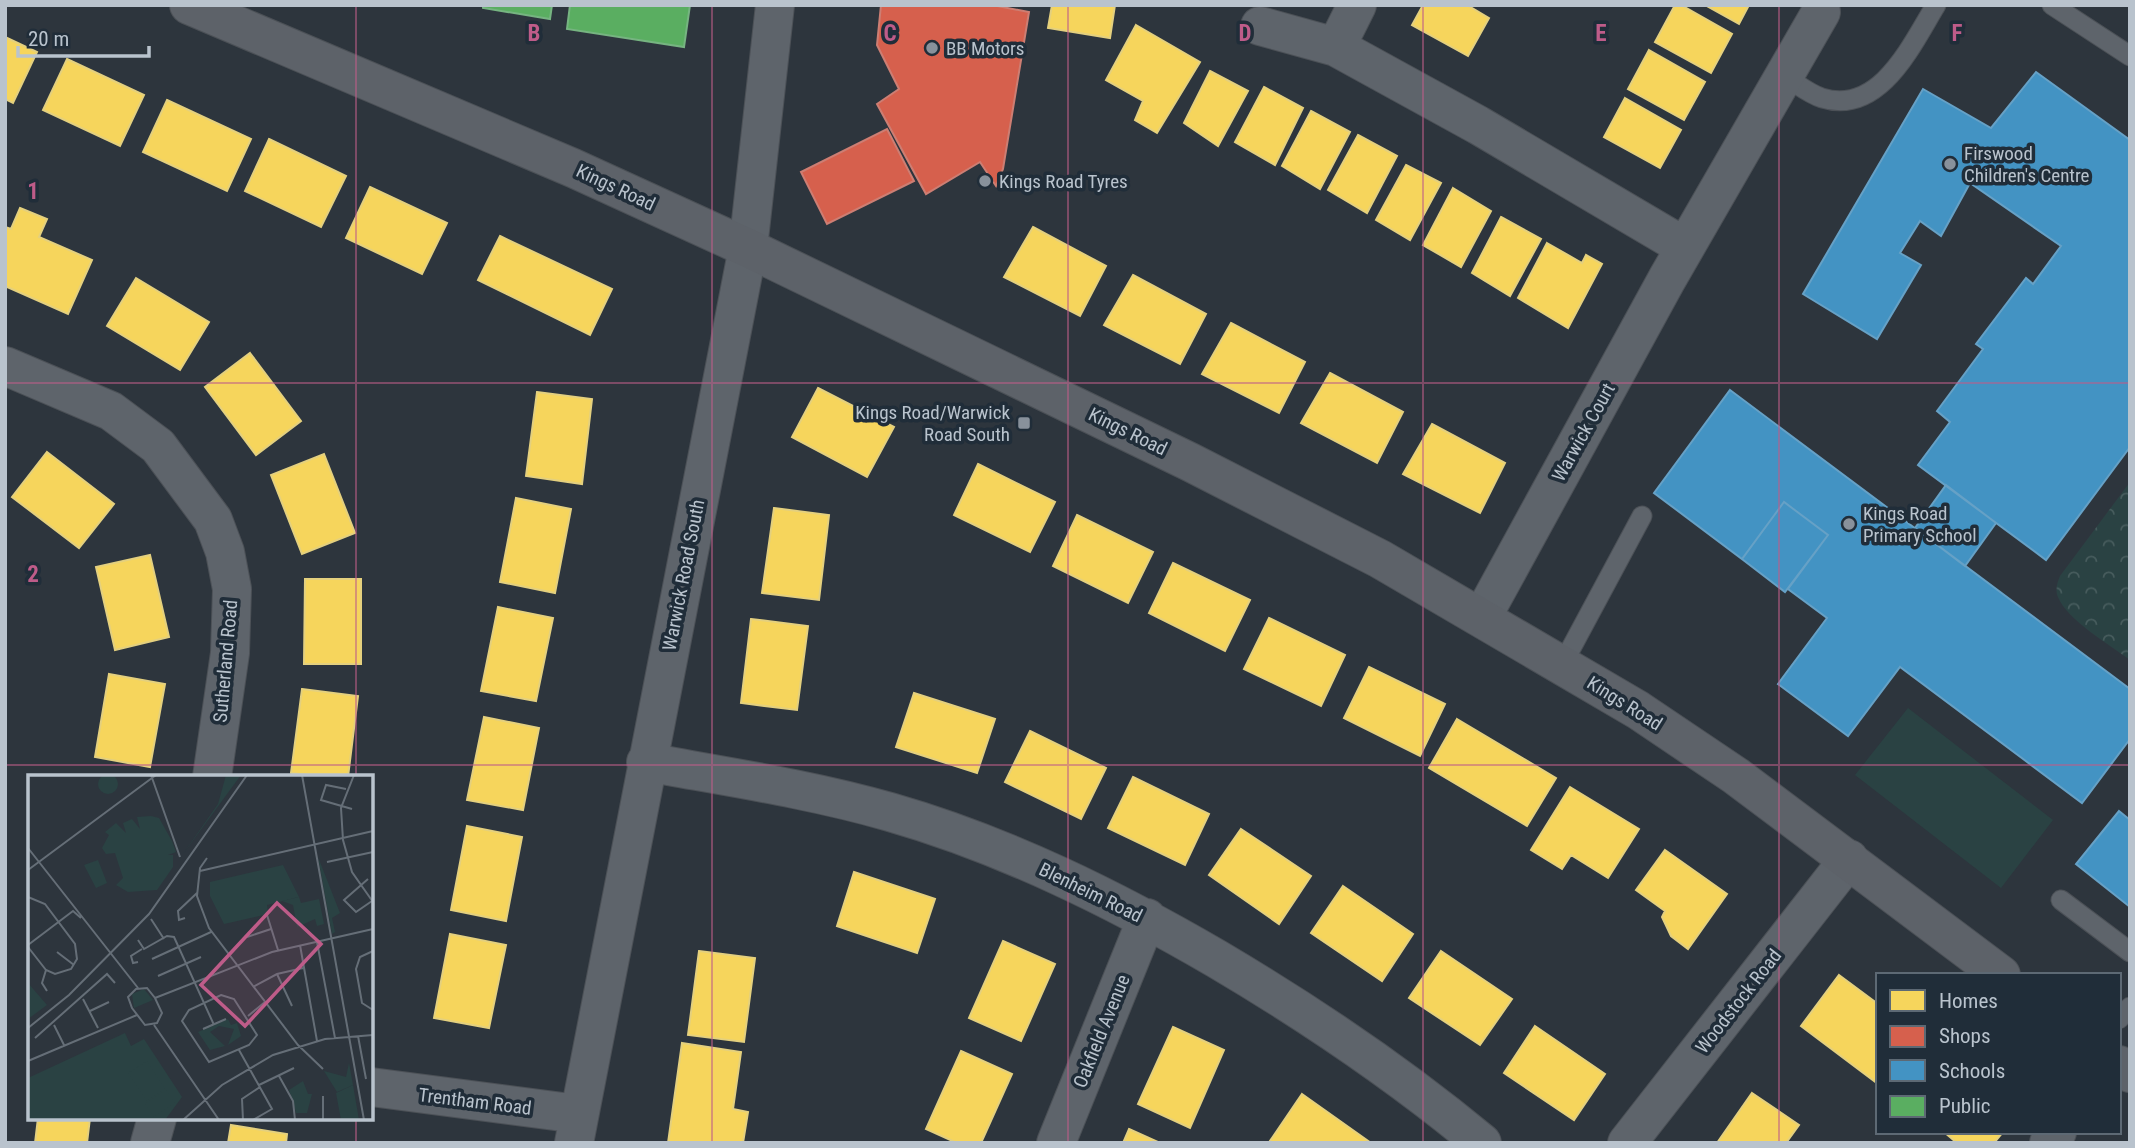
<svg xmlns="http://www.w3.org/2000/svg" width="2135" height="1148" font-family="'Roboto Condensed',sans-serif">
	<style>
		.park { fill: url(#park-crowns) }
		.pitch { fill: #2a4243 }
		.homes { fill: #f6d55c; stroke: #e4d07e; stroke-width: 2 }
		.shops { fill: #d6604d; stroke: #cd7e73; stroke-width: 2 }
		.schools { fill: #4393c3; stroke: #66a1c6; stroke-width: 2 }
		.public { fill: #5aae61; stroke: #76b481; stroke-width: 2 }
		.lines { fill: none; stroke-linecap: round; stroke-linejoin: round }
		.lane-casing { stroke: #4c5157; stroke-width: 21 }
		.street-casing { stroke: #4c5157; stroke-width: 40 }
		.secondary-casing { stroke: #4c5157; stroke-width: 40 }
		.lane { stroke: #5e646b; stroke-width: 19 }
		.street { stroke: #5e646b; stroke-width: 38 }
		.secondary { stroke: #5d6269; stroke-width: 38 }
		.grid { fill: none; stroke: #be5c89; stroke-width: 2; stroke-opacity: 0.55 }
		.poi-dot { fill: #88919b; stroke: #202d39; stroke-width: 2.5 }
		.labels { text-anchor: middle; stroke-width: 7; stroke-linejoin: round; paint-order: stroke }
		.poi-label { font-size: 19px; fill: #b9c3cd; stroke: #202d39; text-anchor: start }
		.street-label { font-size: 19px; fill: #b9c3cd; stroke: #202d39 }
		.inset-road { fill: none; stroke: #656e77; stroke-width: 2 }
		.view { fill: #be5c89; fill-opacity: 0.15; stroke: #be5c89; stroke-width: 3.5 }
		.inset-edge { fill: none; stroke: #b9c3cd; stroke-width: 3.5 }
		.grid-label { font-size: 23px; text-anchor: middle; font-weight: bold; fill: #be5c89; stroke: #202d39; stroke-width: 7; stroke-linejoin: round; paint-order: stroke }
	</style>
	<defs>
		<pattern id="park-crowns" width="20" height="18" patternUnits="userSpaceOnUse" patternTransform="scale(1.75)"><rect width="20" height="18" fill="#2a4243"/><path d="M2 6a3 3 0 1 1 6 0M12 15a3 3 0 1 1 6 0" fill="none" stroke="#475c5d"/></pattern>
	</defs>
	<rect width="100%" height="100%" fill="#2d353d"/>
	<path class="park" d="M2130 482V660C2110 645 2067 620 2058 597 2055 590 2057 583 2060 576Z"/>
	<path class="pitch" d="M1908 708 2053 820 2001 888 1855 775Z"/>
	<path class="homes" d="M1052 5H1115L1110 38 1048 28Z
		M1423 5H1467L1489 18 1468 56 1412 25Z
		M1675 5H1681L1732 34 1711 73 1655 42Z
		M1705 5H1749L1739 24Z
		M1136 25 1200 62 1157 133 1135 120 1143 101 1106 80Z
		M5 37 37 52 13 103 5 99Z
		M1649 50 1705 82 1684 120 1628 89Z
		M67 59 144 95 120 146 43 110Z
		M1210 71 1248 91 1218 146 1184 123Z
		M1264 87 1303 108 1275 165 1235 142Z
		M1625 98 1681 130 1660 168 1604 137Z
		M167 100 251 139 227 191 143 152Z
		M1311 111 1350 132 1320 189 1282 166Z
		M1358 135 1397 156 1367 213 1328 190Z
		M269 139 346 176 321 227 245 191Z
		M1406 165 1441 183 1410 240 1376 220Z
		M370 187 447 223 422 274 346 238Z
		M1453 188 1491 211 1461 267 1423 245Z
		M20 208 47 219 39 237 92 260 68 314 5 286V227L11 229Z
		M1501 217 1541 239 1510 296 1472 273Z
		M1033 227 1106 266 1080 316 1004 277Z
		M500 236 612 289 590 335 478 280Z
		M1547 243 1582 263 1586 255 1602 264 1568 328 1518 298Z
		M1133 275 1206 314 1180 364 1104 325Z
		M136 278 209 322 180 370 107 326Z
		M1231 323 1305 362 1279 413 1202 374Z
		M250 353 301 421 256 455 205 387Z
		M1330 373 1403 412 1377 463 1301 423Z
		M818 388 894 427 867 477 792 437Z
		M537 392 592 399 582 484 526 476Z
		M1432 424 1505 463 1480 513 1403 474Z
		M47 452 114 504 79 548 12 497Z
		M324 454 355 533 302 554 271 475Z
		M978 464 1055 502 1030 552 954 515Z
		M516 498 571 509 555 593 500 582Z
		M774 508 829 515 819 600 762 593Z
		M1077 515 1153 552 1128 603 1053 566Z
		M150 555 169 637 115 650 96 567Z
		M1173 563 1250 600 1225 651 1149 613Z
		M305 579H361V664H304Z
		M498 607 553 618 536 701 481 691Z
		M1269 618 1345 655 1321 706 1244 669Z
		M751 619 808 626 797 710 741 703Z
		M1369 667 1445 704 1420 756 1344 718Z
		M109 674 165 684 150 767 95 757Z
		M302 689 358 696 348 777H324L291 773Z
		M914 693 995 719 977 773 896 747Z
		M484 717 539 728 523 810 467 800Z
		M1457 719 1556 778 1527 826 1429 768Z
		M1030 731 1106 768 1081 819 1005 782Z
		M1133 777 1209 814 1185 865 1108 828Z
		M1570 787 1639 829 1608 878 1571 855 1562 869 1531 850Z
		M467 826 522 837 506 921 451 910Z
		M1241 829 1311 876 1279 924 1209 875Z
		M1665 850 1727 894 1688 949 1671 936 1662 917 1665 911 1636 890Z
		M854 872 935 899 917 953 837 926Z
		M1343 886 1413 934 1382 981 1311 933Z
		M450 934 506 945 489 1028 434 1018Z
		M1003 941 1055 964 1021 1041 969 1018Z
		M699 951 755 958 744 1042 688 1035Z
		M1441 951 1512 999 1480 1045 1409 998Z
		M1839 975 1878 1004V1084L1801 1026Z
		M1535 1026 1605 1074 1574 1120 1504 1073Z
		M1173 1027 1224 1050 1190 1128 1138 1104Z
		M682 1043 741 1052 733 1109 748 1112 743 1143H668Z
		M961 1051 1012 1074 981 1143H957L926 1129Z
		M1752 1093 1799 1125 1786 1143H1717Z
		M1302 1094 1371 1143H1272L1270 1141Z
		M38 1118H90L87 1143H35Z
		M231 1125 287 1134 286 1143H228Z
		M1129 1129 1160 1143H1123Z
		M1944 1132H2003L1994 1143H1957Z"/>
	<path class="shops" d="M881 5H992L1029 12 1003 169 996 186 980 162 926 194 877 104 899 89 877 45Z
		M887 129 914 181 827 224 801 172Z"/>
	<path class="schools" d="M2036 72 2130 140V447L2046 560 1918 465 1950 422 1937 411 1983 349 1976 344 2026 278 2033 284 2061 246 1970 183 1941 236 1920 221 1900 253 1921 265 1877 339 1803 294 1923 89 1991 128Z
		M1730 390 2130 689V739L2082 803 1900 667 1848 736 1778 684 1827 618 1788 589 1828 535 1784 502 1742 559 1654 493Z
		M1946 485 1996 523 1965 566 1915 528Z
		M1784 502 1828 535 1785 592 1742 559Z
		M2119 811 2130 820V907L2076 864Z"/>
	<path class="public" d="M483 5H552L550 19 483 8Z
		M570 5H690L684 47 567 29Z"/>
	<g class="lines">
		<g class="lane-casing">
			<path id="lane" d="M2052 5 2130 56
				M1784 76C1796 83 1809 94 1822 98 1880 116 1912 44 1936 5
				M1562 665 1642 516
				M2061 900 2130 952
				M2119 1019 2130 1007"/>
		</g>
		<g class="street-casing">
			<path id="street" d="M1260 26 1336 47 1478 125 1685 247
				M1336 47 1357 5
				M5 366 111 411 158 446 213 520 225 552 232 589 230 653 212 777
				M1482 617 1667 279 1821 12
				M646 762C728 777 810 789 890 812 1005 845 1114 899 1217 959 1310 1014 1399 1074 1482 1143
				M371 1087 578 1114
				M150 1143 157 1118
				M574 1143 748 248 775 5
				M1056 1143 1147 918
				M1627 1143 1849 859
				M2049 1143 2057 1132"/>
		</g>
		<g class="secondary-casing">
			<path id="secondary" d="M189 5 573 168 748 248 1190 462 1380 559 1638 710 1736 776 2001 975
				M2119 1065 2130 1073"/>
		</g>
		<use href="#lane" class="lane"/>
		<use href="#street" class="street"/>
		<use href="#secondary" class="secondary"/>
	</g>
	<path class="grid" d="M356 5V777M712 5V1143M1068 5V1143M1423 5V1143M1779 5V1143M5 383H2130M5 765H2130M356 1118V1143"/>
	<g class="poi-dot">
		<circle cx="932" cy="48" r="7"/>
		<circle cx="1950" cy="164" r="7"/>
		<circle cx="985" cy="181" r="7"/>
		<rect x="1017" y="416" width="14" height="14" rx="3.5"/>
		<circle cx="1849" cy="524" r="7"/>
	</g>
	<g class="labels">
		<g class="poi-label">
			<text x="946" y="55">BB Motors</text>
			<text x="1964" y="160">Firswood<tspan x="1964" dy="22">Children's Centre</tspan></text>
			<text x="999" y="188">Kings Road Tyres</text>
			<text x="1010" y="419" text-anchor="end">Kings Road/Warwick<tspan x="1010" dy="22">Road South</tspan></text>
			<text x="1863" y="520">Kings Road<tspan x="1863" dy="22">Primary School</tspan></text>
		</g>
		<g class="street-label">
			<text transform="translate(616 187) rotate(25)" y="7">Kings Road</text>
			<text transform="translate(1128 431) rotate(26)" y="7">Kings Road</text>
			<text transform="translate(1583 432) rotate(-61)" y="7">Warwick Court</text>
			<text transform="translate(683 575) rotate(-79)" y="7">Warwick Road South</text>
			<text transform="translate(225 661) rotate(-85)" y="7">Sutherland Road</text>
			<text transform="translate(1625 703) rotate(32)" y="7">Kings Road</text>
			<text transform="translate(1091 892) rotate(26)" y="7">Blenheim Road</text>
			<text transform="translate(1738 1001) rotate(-52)" y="7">Woodstock Road</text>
			<text transform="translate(1101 1031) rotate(-68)" y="7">Oakfield Avenue</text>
			<text transform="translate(475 1101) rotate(7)" y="7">Trentham Road</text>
		</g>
	</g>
	<g transform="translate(28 775)">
		<rect width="345" height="345" fill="#2d353d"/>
		<path d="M70 9a10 10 0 1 1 20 0a10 10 0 1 1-20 0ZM198 0H213L155 79 190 29ZM290 82 312 138 304 143 307 157 304 159ZM255 90 271 122 239 130 240 139 196 149 182 121V107ZM116 214 125 225 106 233 104 219ZM325 310 331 345H313L308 318Z" fill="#2a4243"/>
		<path d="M271 122 273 128 291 124 296 149 289 151 287 144 269 152 265 130 254 126ZM0 208 19 230 0 244ZM200 244 203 250 209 248 213 261 200 270 206 254 191 251 182 257 197 271 182 275 170 257ZM97 258 103 271 116 264 154 322 137 345H0V303ZM321 288 325 310 309 317 296 296 318 302ZM275 306 280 319H284L279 338H268L261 315Z" fill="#2a4243"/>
		<path d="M123 41 131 43 144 66 148 77 140 80H145V92L129 115 100 117 88 110 95 103 87 78 78 79 74 73 81 60 77 57 88 48 98 58 95 48 104 44 112 54 109 42ZM70 85 79 108 68 113 56 90ZM119 286 137 314 119 326 100 298ZM138 315 147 328 126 342 117 329Z" fill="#2a4243"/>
		<path class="inset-road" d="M123 0 152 82M274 0 336 345M326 0 313 33 315 65 324 97 345 127M318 14 298 10 293 25 324 34M0 73 110 213M179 83 172 93 169 121 181 153 270 270 295 294M299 87 345 77M0 95 128 0M172 96 345 56M340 104 316 125 328 137 344 126M0 122 17 129 47 169 49 184 43 194 27 199 18 195 0 172M239 140 250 175M157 143 151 145 150 136 169 118M123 144 136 164M219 162 243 154M110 165 116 174 139 161 146 162 186 250M289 167 307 263M0 170 45 136 53 143M272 170 289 266M345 176 332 182 328 194 334 228 345 235M29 177 46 190M124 184 183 157M110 187 105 188 103 181 114 174M18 195 14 208 19 216M249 199 264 231M130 201 173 182M225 212 249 199 275 193M108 214 119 213 127 223 134 238 129 248 117 250 104 233 100 222ZM193 220 206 224 229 260 221 270 181 287 154 246 161 235ZM127 223 244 177 345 154M55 224 70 253M62 236 81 227M220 241 237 227M26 250 36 270M126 250 191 345M0 253 41 220 121 139 219 0M175 254 198 244M330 261 338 304M7 263 79 199 87 208M211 275 244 334 225 345M0 286 109 240M251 301 265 326 267 345M231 310 266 293M155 345 194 310 245 280 297 264 345 260M215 345 214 324 232 312M295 345V321"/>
		<path class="view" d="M249 128 293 169 217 251 173 210Z"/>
		<rect width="345" height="345" class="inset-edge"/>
	</g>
	<g class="grid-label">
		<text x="534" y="41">B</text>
		<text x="890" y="41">C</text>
		<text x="1245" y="41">D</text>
		<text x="1601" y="41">E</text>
		<text x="1957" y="41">F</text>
		<text x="33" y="199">1</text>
		<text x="33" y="582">2</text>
	</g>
	<rect width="2135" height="1148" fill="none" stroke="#b9c3cd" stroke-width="14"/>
	<rect x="1876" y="973" width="245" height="161" fill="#202d39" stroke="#5d6974" stroke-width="2"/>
	<rect x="1890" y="990" width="35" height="21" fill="#f6d55c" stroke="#5d6974" stroke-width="2"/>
	<text x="1939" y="1008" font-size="21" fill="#b9c3cd">Homes</text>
	<rect x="1890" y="1026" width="35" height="21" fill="#d6604d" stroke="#5d6974" stroke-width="2"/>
	<text x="1939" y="1043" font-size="21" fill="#b9c3cd">Shops</text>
	<rect x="1890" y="1060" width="35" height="21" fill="#4393c3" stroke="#5d6974" stroke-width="2"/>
	<text x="1939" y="1078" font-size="21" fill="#b9c3cd">Schools</text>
	<rect x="1890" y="1096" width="35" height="21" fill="#5aae61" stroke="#5d6974" stroke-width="2"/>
	<text x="1939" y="1113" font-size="21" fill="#b9c3cd">Public</text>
	<path d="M18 46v10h131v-10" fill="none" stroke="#b9c3cd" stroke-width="3.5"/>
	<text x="28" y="46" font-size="21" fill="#b9c3cd" stroke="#202d39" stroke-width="5" paint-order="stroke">20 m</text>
</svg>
